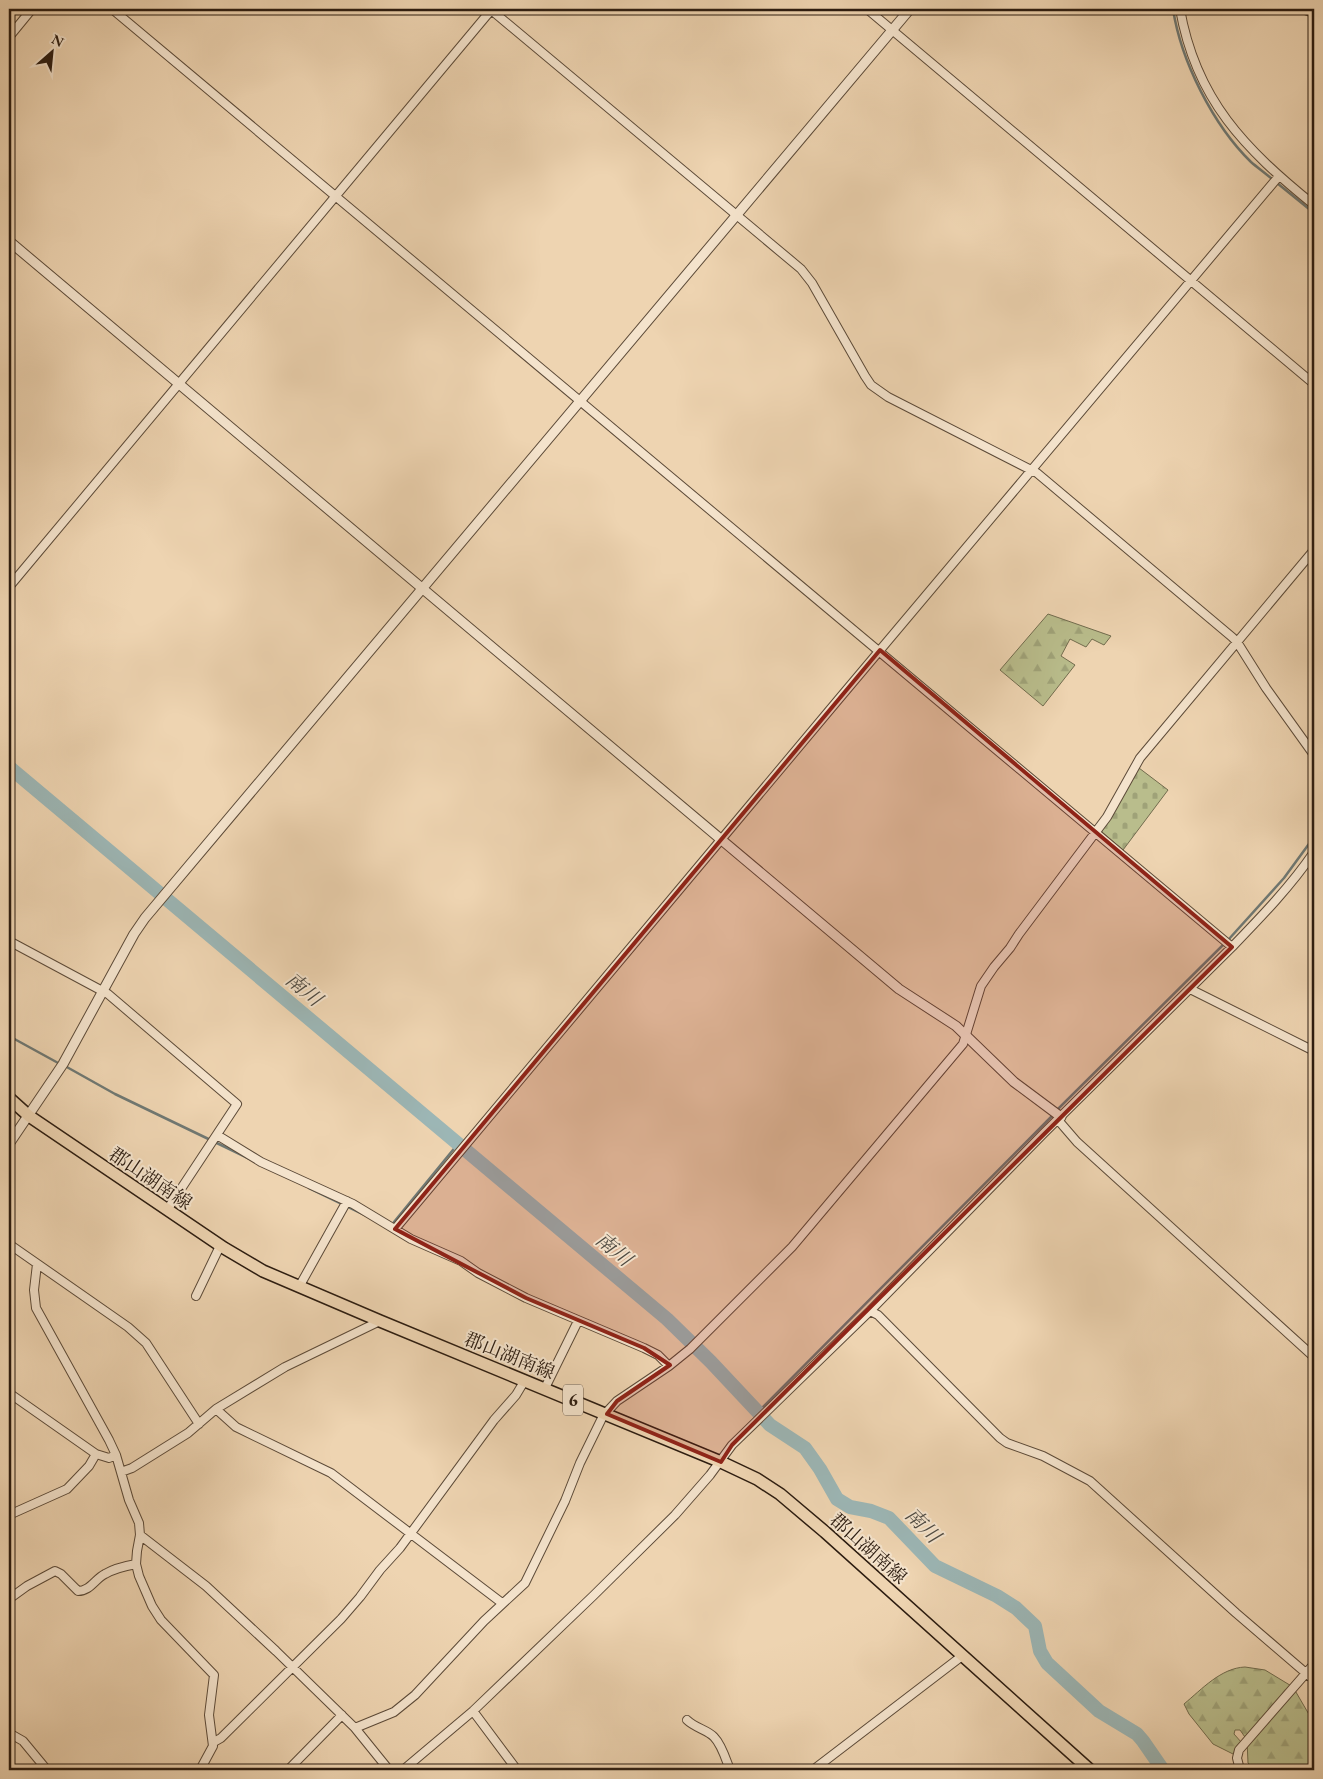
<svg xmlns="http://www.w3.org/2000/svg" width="1323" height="1779" font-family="'EB Garamond','Noto Serif JP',serif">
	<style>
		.forest { fill: url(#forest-firs); stroke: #726c4e }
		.cemetery { fill: url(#cemetery-stones); stroke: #726c4e }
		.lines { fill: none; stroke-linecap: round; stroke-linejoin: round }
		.stream { stroke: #6f7873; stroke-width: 2.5 }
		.river { stroke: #9cb6b5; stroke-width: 14 }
		.minor-casing { stroke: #5c4a38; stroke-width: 10 }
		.tertiary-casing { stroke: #5c4a38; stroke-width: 11 }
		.primary-casing { stroke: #2c1c10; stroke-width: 14 }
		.minor { stroke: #f4e3cc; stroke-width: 8 }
		.tertiary { stroke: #f4e3cc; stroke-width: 9 }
		.primary { stroke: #eed4b1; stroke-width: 11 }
		.marked { fill: #8f2418; fill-opacity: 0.2; stroke: #8f2418; stroke-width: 4; stroke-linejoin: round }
		.labels { text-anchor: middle; stroke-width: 4; stroke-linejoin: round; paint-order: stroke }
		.shield { fill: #f4e3cc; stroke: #685848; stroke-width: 1 }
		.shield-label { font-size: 18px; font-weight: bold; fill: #2c1c10 }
		.street-label { font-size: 19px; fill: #2c1c10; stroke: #f4e3cc }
		.water-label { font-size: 20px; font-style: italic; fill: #4e4a42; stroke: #f4e3cc }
	</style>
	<defs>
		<pattern id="forest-firs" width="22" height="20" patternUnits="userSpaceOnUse" patternTransform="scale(1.25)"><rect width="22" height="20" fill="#b9bd8c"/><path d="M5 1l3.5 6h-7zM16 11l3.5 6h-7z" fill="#9fa278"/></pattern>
		<pattern id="cemetery-stones" width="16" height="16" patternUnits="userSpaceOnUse" patternTransform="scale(1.25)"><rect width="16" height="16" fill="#b9bd8c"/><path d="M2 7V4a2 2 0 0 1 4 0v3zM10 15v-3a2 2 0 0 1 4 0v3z" fill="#9fa278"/></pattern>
	</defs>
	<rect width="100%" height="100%" fill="#eed4b1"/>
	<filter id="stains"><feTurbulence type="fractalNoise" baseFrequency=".004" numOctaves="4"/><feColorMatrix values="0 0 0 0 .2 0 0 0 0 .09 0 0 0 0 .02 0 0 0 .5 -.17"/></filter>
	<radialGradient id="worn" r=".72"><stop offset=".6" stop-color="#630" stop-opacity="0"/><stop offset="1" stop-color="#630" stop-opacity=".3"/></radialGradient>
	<path class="forest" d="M1048 614 1111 636 1104 645 1092 639 1086 647 1070 639 1061 656 1075 665 1043 706 1000 670Z
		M1245 1667 1265 1670 1293 1687 1314 1723V1770H1256L1248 1763 1247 1740 1240 1730H1235L1234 1734 1242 1743 1233 1754 1213 1744 1189 1714 1184 1704C1202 1689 1221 1668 1245 1667Z"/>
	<path class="cemetery" d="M1139 768 1168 790 1123 850 1102 832V829Z"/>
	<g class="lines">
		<path class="stream" d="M1173 9C1181 61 1213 125 1251 162 1258 168 1265 173 1272 179
			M1277 183 1314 213
			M9 1036 60 1064
			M65 1066 115 1094 250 1159
			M1058 1109 1229 939 1284 878 1314 837
			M309 1188 367 1216
			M394 1222 457 1145
			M757 1413 1053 1115"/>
		<path class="river" d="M9 767 667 1319 711 1362 770 1425 805 1448 820 1469 837 1499 850 1507 871 1511 889 1518 935 1566 997 1596 1016 1608 1035 1626 1040 1651 1047 1663 1099 1711 1137 1734 1143 1741 1163 1770"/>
		<g class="minor-casing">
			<path id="minor" d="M112 9 1232 947
				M490 9 801 269 812 283 865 376 871 385 888 397 1037 473 1232 637 1237 642 1266 688 1314 755
				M867 9 1314 384
				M1180 9C1196 100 1245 149 1314 205
				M1302 9 1314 13
				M9 37 32 9
				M9 587 492 9
				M9 941 108 994 237 1104 167 1210
				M1190 989 1314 1051
				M1058 1120 1077 1142 1314 1357
				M217 1135 261 1162 353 1204 411 1239 461 1261 478 1273 526 1298 644 1348 658 1355 669 1366
				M395 1229 838 700 1279 176
				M9 1244 128 1327 146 1343 199 1424
				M37 1264 34 1290 36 1308 109 1440 116 1455 129 1500 139 1523 140 1535 137 1551 136 1564 139 1576 152 1606 161 1620 214 1675 209 1715 213 1746 200 1770
				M299 1287 347 1201
				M196 1296 220 1246
				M870 1311 878 1315 1000 1438 1007 1443 1043 1456 1090 1481 1236 1613 1314 1680
				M545 1388 578 1321
				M9 1393 96 1454 109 1458 116 1455
				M216 1409 236 1427 331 1473 502 1603
				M121 1472 132 1468 188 1433 216 1409 285 1367 380 1321
				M9 1515 67 1489 89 1466 96 1454
				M140 1535 206 1586 276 1651 355 1728 389 1770
				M9 1599 27 1586 55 1571 61 1574 78 1591C90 1591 95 1579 105 1574 115 1568 125 1566 136 1564
				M473 1711 517 1770
				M687 1720C695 1728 708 1730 714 1737 722 1745 726 1760 730 1770
				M355 1728 394 1712 415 1695 484 1621 525 1583 565 1501 580 1463 603 1416 617 1401 669 1366 690 1349 792 1247 963 1044 981 986 994 967 1010 948 1019 934 1107 817 1140 758 1314 550
				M9 1733 23 1741 47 1770
				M214 1742 221 1738 341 1619 360 1597 380 1570 400 1548 494 1420 516 1395 525 1380
				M288 1770 342 1715
				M403 1770 473 1711 593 1596 675 1515 710 1475 732 1445 870 1311 1044 1133 1232 947C1261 917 1291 886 1314 852
				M813 1770 962 1656
				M1240 1770 1237 1758 1239 1750 1314 1664"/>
		</g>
		<g class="tertiary-casing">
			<path id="tertiary" d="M9 241 899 989 956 1026 1014 1082 1061 1117
				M9 1144 63 1064 134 934 145 918 910 9"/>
		</g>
		<g class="primary-casing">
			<path id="primary" d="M9 1098 29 1116 224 1248 263 1271 380 1321 721 1462 757 1479 780 1494 825 1532 1090 1770"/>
		</g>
		<use href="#minor" class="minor"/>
		<use href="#tertiary" class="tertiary"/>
		<use href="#primary" class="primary"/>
	</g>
	<path class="marked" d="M880 650 1232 947 732 1445 721 1462 607 1414 617 1401 670 1365 644 1348 526 1298 395 1229Z"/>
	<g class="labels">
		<rect class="shield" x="563" y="1384.5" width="20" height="31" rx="4"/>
		<g class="shield-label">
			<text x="573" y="1406">6</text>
		</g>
		<g class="street-label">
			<text transform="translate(151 1178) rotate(34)" y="7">郡山湖南線</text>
			<text transform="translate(510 1355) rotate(22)" y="7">郡山湖南線</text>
			<text transform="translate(869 1548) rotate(42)" y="7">郡山湖南線</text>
		</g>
		<g class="water-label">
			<text transform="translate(304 989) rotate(40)" y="7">南川</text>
			<text transform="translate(614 1249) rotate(40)" y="7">南川</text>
			<text transform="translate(923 1525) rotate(45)" y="7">南川</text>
		</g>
	</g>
	<rect width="1323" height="1779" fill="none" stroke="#eed4b1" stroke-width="30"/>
	<rect x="10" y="10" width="1303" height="1759" fill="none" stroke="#2c1c10" stroke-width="2.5"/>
	<rect x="15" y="15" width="1293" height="1749" fill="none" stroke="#2c1c10"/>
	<g transform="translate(52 52) rotate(27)" stroke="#f4e3cc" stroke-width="4" paint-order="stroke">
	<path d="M0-4L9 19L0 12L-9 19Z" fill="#2c1c10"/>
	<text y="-8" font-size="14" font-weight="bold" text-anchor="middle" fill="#2c1c10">N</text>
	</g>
	<rect width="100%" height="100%" filter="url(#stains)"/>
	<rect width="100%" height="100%" fill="url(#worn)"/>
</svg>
